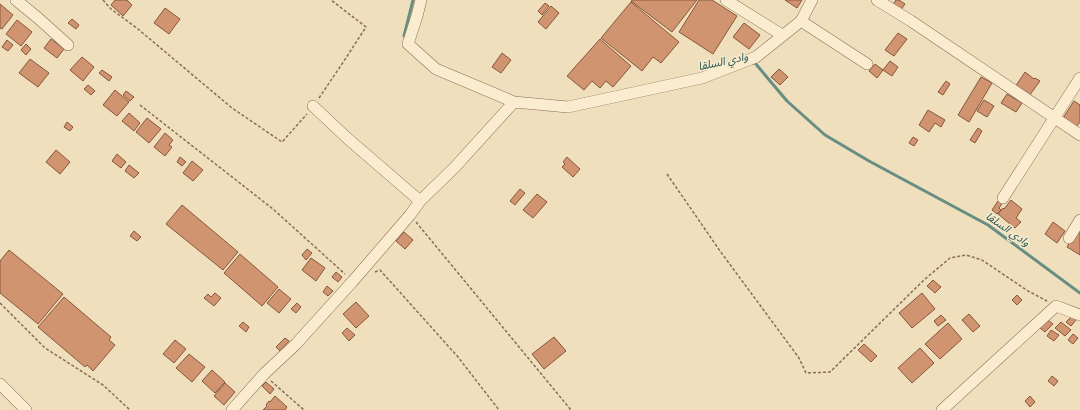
<svg xmlns="http://www.w3.org/2000/svg" width="1080" height="410" font-family="'PT Serif','Noto Sans Arabic',serif">
	<style>
		.lines { fill: none; stroke-linecap: round; stroke-linejoin: round }
		.stream { stroke: #688e83; stroke-width: 3 }
		.building { fill: #d09570; stroke: #88563a }
		.minor-casing { stroke: #876e55; stroke-width: 12 }
		.path { stroke: #876e55; stroke-width: 1.5; stroke-dasharray: 3 2; stroke-linecap: butt }
		.minor { stroke: #faeccf; stroke-width: 11 }
		.labels { text-anchor: middle; stroke-width: 3; stroke-linejoin: round; paint-order: stroke }
		.water-label { font-size: 11px; font-style: italic; fill: #295752; stroke: #f7e9cc }
	</style>
	<rect width="100%" height="100%" fill="#efdfbc"/>
	<g class="lines">
		<path class="stream" d="M408 39 404 36 413 0
			M752 63H755L787 101 825 135 869 161 988 225 1080 293"/>
	</g>
	<path class="building" d="M115 0H127L132 5 123 16 111 5Z
		M633 0H697L672 32 631 1Z
		M699 0H712L737 16 713 54 679 32Z
		M785 0H802L797 8Z
		M896 0H899L905 4 900 11 892 6Z
		M631 2 679 42 661 63 653 57 642 71 601 38Z
		M545 3 549 6 542 15 538 11Z
		M0 4 13 15 2 29 0 28Z
		M551 6 559 13 546 29 538 22Z
		M165 8 180 19 169 34 154 23Z
		M72 19 79 25 76 29 68 23Z
		M17 20 32 32 21 46 6 34Z
		M744 23 760 35 749 49 733 37Z
		M898 33 907 39 894 56 885 50Z
		M51 39 64 49 57 58 44 48Z
		M600 39 631 66 613 87 606 81 600 88 592 81 584 90 567 76Z
		M7 40 13 45 8 51 2 47Z
		M26 44 31 49 26 55 21 50Z
		M502 53 511 60 501 73 492 67Z
		M82 57 94 67 83 81 70 70Z
		M30 59 49 73 38 87 19 73Z
		M890 61 898 67 892 76 883 70Z
		M875 64 883 70 877 78 869 71Z
		M779 69 788 77 780 85 771 77Z
		M102 70 112 77 109 81 99 73Z
		M1025 72 1034 79 1035 78 1040 81 1029 96 1015 87Z
		M981 77 992 83 969 122 958 115Z
		M946 81 950 84 943 95 938 92Z
		M88 85 95 91 91 95 84 89Z
		M115 90 129 102 117 116 103 105Z
		M126 91 134 97 130 101 123 95Z
		M1007 94 1022 103 1016 112 1001 103Z
		M984 100 994 106 987 117 977 111Z
		M1074 101 1080 105V122L1076 127 1063 118Z
		M928 110 945 120 941 127 935 123 929 132 919 125Z
		M129 113 140 123 134 131 122 121Z
		M147 118 161 129 149 143 136 132Z
		M67 122 73 127 70 131 64 127Z
		M978 128 982 131 975 143 970 140Z
		M165 133 173 140 169 145 172 147 165 156 154 147Z
		M913 137 918 140 914 146 909 143Z
		M56 150 70 162 60 174 46 162Z
		M117 154 126 162 121 168 112 161Z
		M180 157 186 162 182 166 177 162Z
		M567 157 580 169 573 177 562 167 565 164 563 162Z
		M192 161 203 170 193 181 183 173Z
		M129 165 139 173 134 178 125 171Z
		M520 189 525 193 515 205 510 201Z
		M537 194 547 202 533 218 523 210Z
		M1011 200 1022 209 1016 218 1021 222 1015 228 998 214 1003 208 1004 209Z
		M998 201 1002 204 999 208 1001 210 997 214 992 210Z
		M182 205 238 252 223 270 166 224Z
		M1053 222 1065 231 1057 243 1045 234Z
		M1077 229 1080 231V255L1067 247Z
		M134 231 141 237 137 241 130 236Z
		M404 232 413 240 405 249 396 241Z
		M307 249 312 253 306 260 302 255Z
		M9 250 63 294 38 324 0 293V261Z
		M240 254 278 287 262 306 224 273Z
		M311 258 325 268 316 281 302 270Z
		M336 272 342 277 338 282 332 277Z
		M933 280 941 287 935 293 927 286Z
		M327 286 333 291 328 296 323 292Z
		M279 289 291 299 279 313 267 303Z
		M215 293 221 298 214 306 204 298 208 294 211 297Z
		M922 293 935 309 912 328 899 313Z
		M1017 295 1022 300 1017 305 1012 300Z
		M64 297 111 337 109 340 115 345 93 371 87 365 85 367 38 327Z
		M356 302 369 316 356 328 343 314Z
		M297 303 301 307 296 313 291 309Z
		M969 314 980 326 973 332 962 320Z
		M941 315 946 320 938 326 934 321Z
		M1072 316 1076 320 1071 326 1066 322Z
		M1048 320 1053 324 1045 332 1040 328Z
		M243 322 249 327 246 332 239 326Z
		M1061 322 1071 330 1065 336 1055 328Z
		M948 323 962 339 940 359 925 344Z
		M347 328 355 335 349 341 342 333Z
		M1051 330 1059 335 1054 341 1047 336Z
		M1073 334 1078 338 1073 344 1068 340Z
		M554 337 566 351 544 369 532 354Z
		M285 338 289 341 280 351 276 347Z
		M175 340 186 349 174 363 163 354Z
		M864 344 877 356 871 362 858 350Z
		M920 348 934 363 912 383 898 368Z
		M189 354 205 367 192 382 176 368Z
		M212 370 225 382 215 393 202 381Z
		M1052 376 1058 381 1054 386 1048 381Z
		M266 382 274 389 270 394 262 386Z
		M225 383 235 392 224 405 214 396Z
		M275 396 287 407 285 410H263L267 406 266 405 269 401 270 402Z
		M1030 396 1035 402 1030 407 1025 401Z"/>
	<g class="lines">
		<g class="minor-casing">
			<path id="minor" d="M16 0 38 18 68 45
				M421 0 417 16 408 44 436 69 514 102 568 107 702 78 756 57 801 21 812 0
				M726 0 782 35
				M877 0 911 21 1080 135
				M801 21 867 64
				M313 106 347 138 420 201
				M1003 198 1080 78
				M1069 238 1080 220
				M0 384 26 410
				M232 410 264 374 296 344 353 281 410 215 420 201 455 167 514 102
				M942 410 1056 306 1080 315"/>
		</g>
		<path class="path" d="M103 0 111 9 138 29 232 108 282 142 307 114
			M319 98 342 64 366 27 331 0
			M140 105 273 209 345 274
			M667 174 720 251 799 358 806 373 830 372 925 279 950 258 966 255 982 260 1028 291 1047 301
			M416 222 571 410
			M375 272 380 270 458 357 499 410
			M0 303 45 348 103 385 130 410
			M271 381 304 410"/>
		<use href="#minor" class="minor"/>
	</g>
	<g class="labels">
		<g class="water-label">
			<text transform="translate(723 61) rotate(-12)" y="4">وادي السلقا</text>
			<text transform="translate(1008 229) rotate(35)" y="4">وادي السلقا</text>
		</g>
	</g>
</svg>
